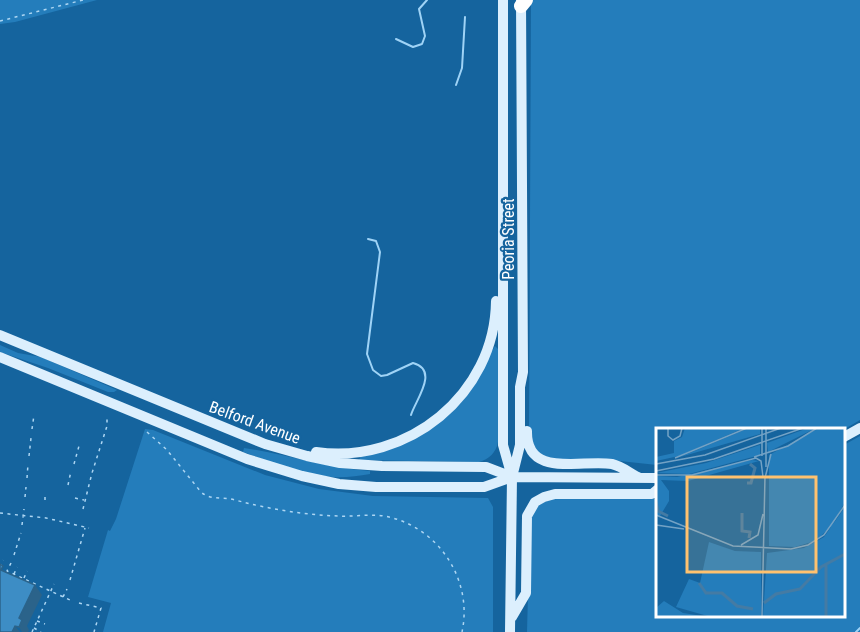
<svg xmlns="http://www.w3.org/2000/svg" width="860" height="632" font-family="'Roboto Condensed',sans-serif">
	<style>
		.green { fill: #247dbb }
		.lines { fill: none; stroke-linecap: round; stroke-linejoin: round }
		.stream { stroke: #9fd3f6; stroke-width: 2 }
		.path { stroke: #add6f3; stroke-width: 1.5; stroke-dasharray: 3 4.5; stroke-linecap: butt }
		.secondary { stroke: #dceffd; stroke-width: 10 }
		.highway { stroke: #fff; stroke-width: 14 }
		.shaded-wall { fill: #2b638a }
		.building { fill: #3d8dc5; stroke: #2b638a; stroke-width: 1.5 }
		.labels { text-anchor: middle; stroke-width: 4.5; stroke-linejoin: round; paint-order: stroke }
		.street-label { font-size: 16px; fill: #fff; stroke: #15649e }
		.inset-river { fill: none; stroke: #447ba4; stroke-width: 3 }
		.inset-road { fill: none; stroke: #73a2c5; stroke-width: 1.5 }
		.view { fill: #ffc26f; fill-opacity: 0.15; stroke: #ffc26f; stroke-width: 3 }
		.inset-edge { fill: none; stroke: #fff; stroke-width: 3 }
	</style>
	<rect width="100%" height="100%" fill="#15649e"/>
	<path class="green" d="M0 0H97L15 22 0 24Z
		M531 0H860V420L843 430H658L657 465 601 459H555L541 456 529 438Z
		M0 345 18 353 41 357 117 390 114 392H108L48 368 0 352Z
		M495 346 498 349V442C496 453 489 459 479 462L359 460 361 456C404 446 443 429 470 391 480 377 485 360 495 346Z
		M145 429 153 430 265 475 319 489 373 496 488 498 493 507V632H103L111 603 88 597 108 530 110 531 116 519Z
		M860 436V632H527L530 519 535 507 551 499H657L658 616H844V445Z
		M244 448C286 454 327 468 370 471V474C357 476 345 478 332 477 302 475 271 462 243 452Z"/>
	<g class="lines">
		<path class="stream" d="M396 39 413 47 422 44 425 36 419 9 427 0
			M456 85 462 68 465 17
			M368 239 376 241 380 252 367 354 373 370 381 376 387 375 413 363C440 370 415 401 411 415
			M856 632 860 628"/>
		<path class="path" d="M0 21 83 0
			M32 429 34 415
			M147 432 167 450 201 492C211 501 223 496 235 500 269 509 304 515 339 516 356 517 373 513 389 517 440 529 473 581 462 632
			M29 456 31 438
			M74 464 79 446
			M27 478 28 464
			M68 485 71 471
			M25 497 26 487
			M75 498 84 500
			M45 500V496
			M83 509 92 473 107 426V416
			M0 513 46 518 89 528
			M22 525 24 509
			M14 555 21 533
			M11 563 7 571 70 600
			M0 567 3 560
			M14 574 17 567
			M24 578 27 571
			M70 580 85 528
			M63 597 67 589
			M79 603 101 608 94 632
			M37 621 45 624
			M34 628 41 632
			M32 632 54 584"/>
		<path class="secondary" d="M503 0V445L512 477
			M0 335 265 444 307 456 340 463 382 466 486 467 512 477
			M0 357 247 459 302 476 339 484 376 487H484L512 477 658 478
			M527 431C526 479 582 459 612 464 621 466 630 473 638 477
			M844 437 860 428
			M316 452C407 465 495 395 496 301
			M512 617 526 593 527 516 535 502 544 497 555 494H652L658 489
			M510 632 512 477 520 445V387L523 372 521 0"/>
		<path class="highway" d="M521 6 526 0"/>
	</g>
	<path class="shaded-wall" d="M35 585 42 595 27 626 29 630 28 632H22L19 627V618Z
		M15 626 20 632H12Z"/>
	<path class="building" d="M0 564 3 566 1 570 35 585 19 618 22 620 19 627 15 626 12 632H0Z"/>
	<g class="labels">
		<g class="street-label">
			<text transform="translate(508 239) rotate(-90)" y="6">Peoria Street</text>
			<text transform="translate(255 422) rotate(20)" y="6">Belford Avenue</text>
		</g>
	</g>
	<g transform="translate(656 428)">
		<rect width="189" height="189" fill="#15649e"/>
		<path d="M29 0H88L23 28 0 33V29L18 25V13L26 9ZM93 0H104V6L24 29ZM152 0H160L112 24 111 15ZM163 0H189V74L176 98 159 113 139 119 113 118V27ZM104 17V27L33 46 0 45 50 35ZM96 32 103 33 32 53 5 52 13 63V73L4 88 0 87V48L21 49ZM189 79V189H107L111 125 148 120 168 109ZM53 114 79 123 105 124V189H55L20 179 33 151 44 155ZM8 173 27 185 53 189H0V180Z" fill="#247dbb"/>
		<path class="inset-river" d="M91 55H95L99 40 94 36M0 74 2 83 12 88M86 85V103L94 104 93 110M170 136V189M43 155 50 165H66L81 178 97 181M108 175 120 166 144 161 165 139 189 126"/>
		<path class="inset-road" d="M12 0V8L17 12 24 8 26 0M106 28V0M98 29 132 18 161 0M19 30 91 0M0 36 49 27 125 0M110 39V0M0 43 58 31 147 0M0 47H36L100 30 105 33 107 49M109 50 115 26M0 87 77 118 135 121 152 117 168 107 189 77M0 97 28 101M85 117 102 107 107 86M106 189 109 48"/>
		<path class="view" d="M31 49H160V144H31Z"/>
		<rect width="189" height="189" class="inset-edge"/>
	</g>
</svg>
